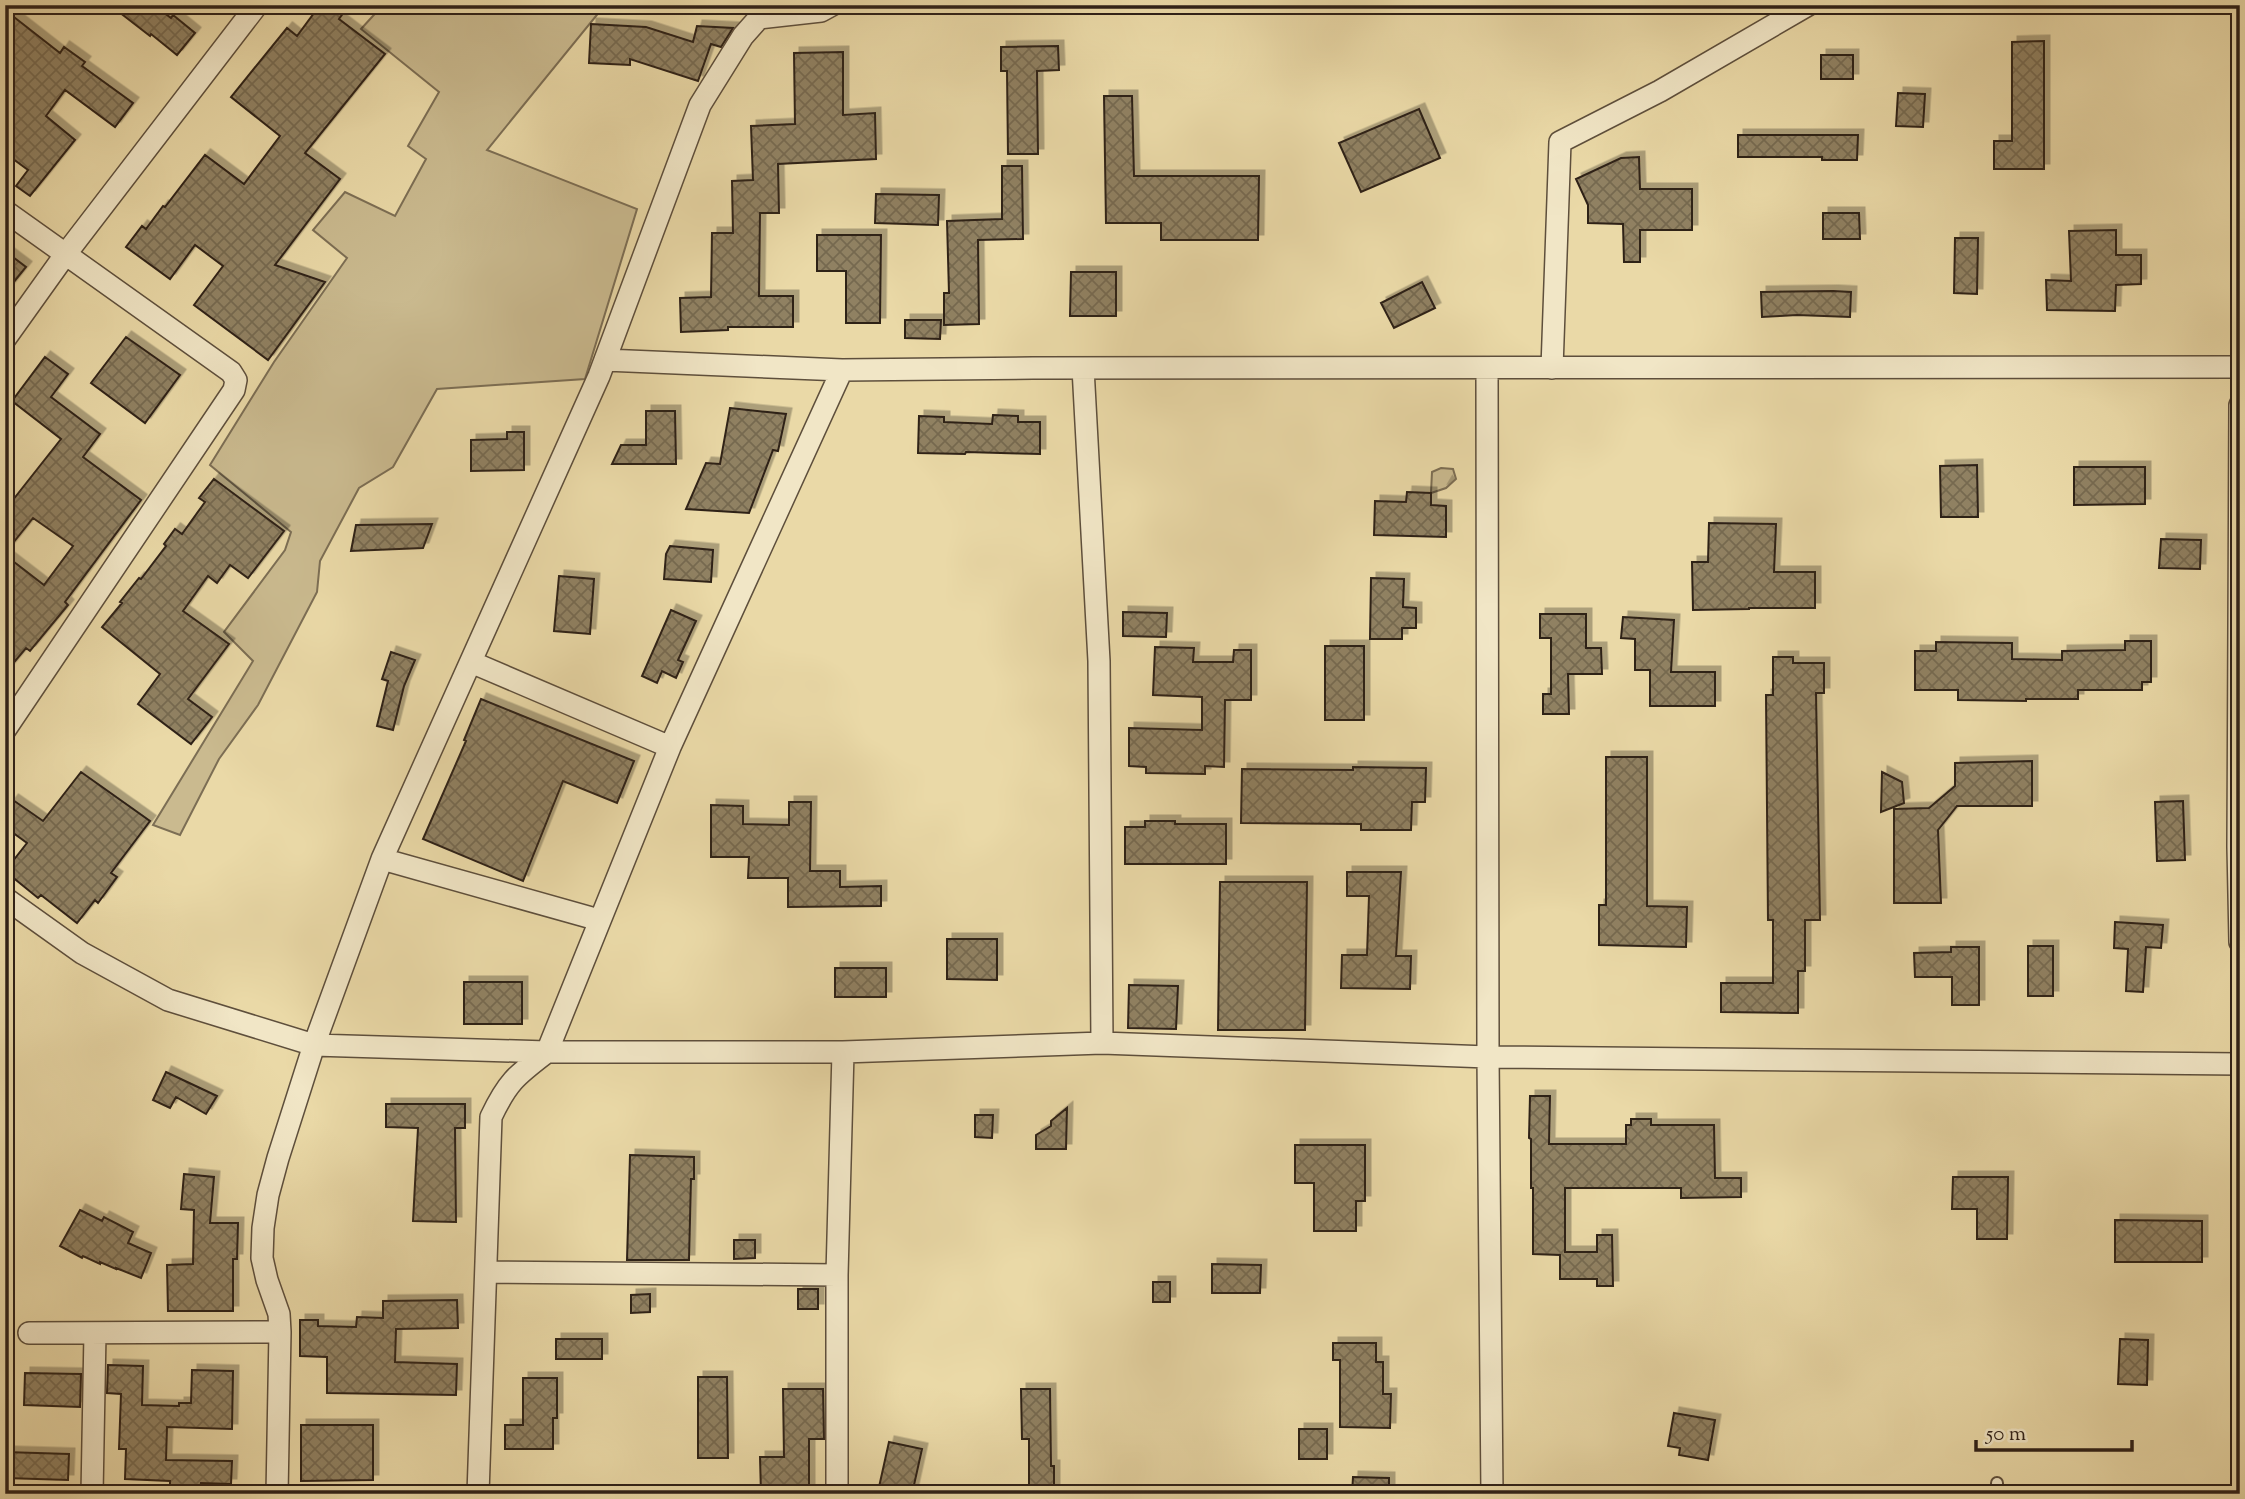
<svg xmlns="http://www.w3.org/2000/svg" width="2245" height="1499" font-family="'Sorts Mill Goudy',serif">
	<style>
		.green { fill: #caba8f; stroke: #7c6e54; stroke-width: 2 }
		.forest { fill: url(#forest-firs); stroke: #7c6e54; stroke-width: 2 }
		.building { fill: url(#building-cross-hatch); stroke: #2f2118; stroke-width: 2; filter: url(#shadow) }
		.lines { fill: none; stroke-linecap: round; stroke-linejoin: round }
		.service-casing { stroke: #5e4f3c; stroke-width: 14 }
		.minor-casing { stroke: #5e4f3c; stroke-width: 24 }
		.service { stroke: #f1e6c6; stroke-width: 10 }
		.minor { stroke: #f1e6c6; stroke-width: 21 }
	</style>
	<defs>
		<pattern id="forest-firs" width="22" height="20" patternUnits="userSpaceOnUse" patternTransform="scale(1.75)"><rect width="22" height="20" fill="#caba8f"/><path d="M5 1l3.5 6h-7zM16 11l3.5 6h-7z" fill="#a49774"/></pattern>
		<pattern id="building-cross-hatch" width="8" height="8" patternUnits="userSpaceOnUse" patternTransform="scale(1.75)"><rect width="8" height="8" fill="#908162"/><path d="M0 0l8 8M0 8l8-8" fill="none" stroke="#766950"/></pattern>
		<filter id="shadow"><feDropShadow dx="5.5" dy="-5.5" stdDeviation="0" flood-color="#0004"/></filter>
	</defs>
	<rect width="100%" height="100%" fill="#ead9a7"/>
	<filter id="stains"><feTurbulence type="fractalNoise" baseFrequency=".00286" numOctaves="4"/><feColorMatrix values="0 0 0 0 .2 0 0 0 0 .09 0 0 0 0 .02 0 0 0 .5 -.17"/></filter>
	<radialGradient id="worn" r=".72"><stop offset=".6" stop-color="#630" stop-opacity="0"/><stop offset="1" stop-color="#630" stop-opacity=".3"/></radialGradient>
	<path class="green" d="M383 5H605L487 150 637 209 585 379 437 389 393 467 359 488 320 561 317 592 258 705 219 759 180 835 153 825 253 661 224 632 285 550 291 532 210 465 274 362 347 258 313 230 345 192 395 216 426 159 408 146 439 92 361 29Z"/>
	<path class="forest" d="M1441 468 1453 469 1456 479 1446 488 1431 493 1432 472Z"/>
	<path class="building" d="M110 5H154L171 18 173 15 195 33 177 55 151 34 150 36Z
		M320 5H349L339 19 385 54 305 153 340 179 275 265 325 282 268 360 194 305 223 266 195 245 170 279 126 247 142 226 146 229 163 206 165 207 205 155 244 184 280 136 231 97 287 28 297 36Z
		M5 10 60 53 64 47 85 62 82 66 133 103 115 127 65 90 46 116 75 140 30 196 16 186 28 170 5 153Z
		M591 24 646 27 693 42 697 26 733 28 721 47 711 44 698 81 630 59V65L589 63Z
		M2044 41V169H1994V141H2012V42Z
		M1058 46 1059 70 1037 71 1038 154H1008L1007 71H1001V47Z
		M843 52V115L875 113 876 159 778 164 779 213H760L759 296H793V327H728V330L681 332 680 298 711 297 712 233H733L732 181 753 180 751 126 795 124 794 53Z
		M1821 55H1853V79H1821Z
		M1898 93 1925 94 1923 127 1896 126Z
		M1104 96H1132L1134 176H1259L1258 240H1161V223H1106Z
		M1419 109 1440 158 1361 192 1339 143Z
		M1738 135H1858L1857 160H1822V157H1738Z
		M1639 157 1640 189H1692V230H1640V262H1624L1623 224 1588 223V205L1576 179 1621 158Z
		M1002 166H1022L1023 239 978 240 979 324 944 325V293H949L947 221 1002 219Z
		M876 194 939 195 938 225 875 223Z
		M1823 213H1859L1860 239H1823Z
		M2116 230V255H2141V284L2116 285 2115 311 2047 310 2046 280 2071 281 2069 231Z
		M817 235H881L880 323H846V271H817Z
		M1955 238H1978L1977 294 1954 293Z
		M5 251 26 267 5 293Z
		M1071 272H1116V316H1070Z
		M1422 282 1435 308 1394 328 1381 303Z
		M1833 291 1851 292 1850 317 1797 315 1762 317 1761 292Z
		M905 320H941L940 339 905 338Z
		M126 337 180 375 145 423 91 383Z
		M45 357 68 374 51 397 100 434 83 457 141 500 65 602 68 605 30 651 26 648 5 673V555L44 585 73 546 33 518 5 553V510L61 439 12 401Z
		M730 408 786 414 778 451 773 450 749 513 686 509 706 463 720 464Z
		M646 411H675L676 464H612L621 445H646Z
		M993 415 1018 416V422H1040V454L966 452 965 454 918 453 919 416 944 417V422L992 424Z
		M507 432H524V470L471 471V440L507 439Z
		M1977 465 1978 517H1941L1940 466Z
		M2074 467H2145V504L2074 505Z
		M214 479 284 531 248 578 230 565 217 583 208 576 183 611 229 644 188 699 212 717 191 744 138 704 160 674 102 627 122 603 120 602 139 578 141 579 166 546 164 544 175 529 182 534 205 502 199 498Z
		M1407 492 1431 493V505L1446 506V537L1374 535 1375 501 1406 502Z
		M1709 523 1776 524 1774 572H1815V608H1749V609L1693 610 1692 562H1708Z
		M432 524 423 548 351 551 356 525Z
		M2161 539 2201 540 2200 569 2159 568Z
		M670 546 713 550 711 582 664 579 666 554Z
		M559 576 594 579 590 634 554 631Z
		M1371 578 1404 579 1403 607 1416 608V628H1402V639H1370Z
		M671 610 696 621 678 660 683 662 676 678 662 671 657 683 642 676Z
		M1123 612 1167 613 1166 637 1123 636Z
		M1540 614H1586V648H1601L1602 674H1568L1569 714H1543V694H1551V638H1540Z
		M1623 617 1674 620 1671 672H1715V706H1650V670H1635V639L1621 638Z
		M2125 641H2151V682H2142V690H2078V699H2026V701L1958 700V690H1915V651H1936V642L2012 643V659L2062 660V651L2125 650Z
		M1325 646H1364V720H1325Z
		M1155 647 1194 648 1193 662H1233L1234 650H1251V700H1225L1224 767 1205 766V774L1146 773V767L1129 766V728L1202 730V697L1153 695Z
		M391 652 415 660 404 686 393 730 377 726 388 681 382 679Z
		M1773 657H1793V663H1824V693H1816L1820 920H1805V971H1798V1013L1721 1012V983H1773V920H1768L1766 695H1773Z
		M481 699 634 761 617 803 563 781 523 881 423 839 466 741 464 740Z
		M1606 757H1647V906L1687 907 1686 947 1599 945V905H1606Z
		M2032 761V806H1957L1938 830 1941 903H1894V809L1929 808 1955 786V763Z
		M1353 767 1426 768 1425 802H1412L1411 830H1361V824L1241 823 1242 769 1353 770Z
		M81 772 150 821 111 873 117 877 98 903 95 900 77 923 41 895 38 898 5 871 27 843 5 827V810L13 800 43 821Z
		M1882 772 1902 782 1904 803 1881 812Z
		M2183 801 2185 860 2157 861 2155 802Z
		M789 802H811L810 871H840V887L881 886V906L788 907V878H748L749 857H711V805L743 806V824L789 825Z
		M1145 821H1175V824H1226V864H1125V827H1145Z
		M1347 872H1401L1396 956H1411L1410 989 1341 988 1342 955H1367L1369 896H1347Z
		M1220 882H1307L1305 1030H1218Z
		M2115 922 2163 925 2161 948 2146 947 2143 992 2126 991 2128 949 2114 948Z
		M947 939H997V980L947 979Z
		M2028 946H2053V996H2028Z
		M1951 947H1979V1005H1952V977H1915L1914 953 1951 952Z
		M835 968H886V997H835Z
		M464 982H522V1024H464Z
		M1129 985 1178 986 1176 1029 1128 1028Z
		M166 1072 217 1096 206 1114 176 1097 170 1108 153 1100Z
		M1530 1096H1550L1549 1144H1626V1125H1631V1119H1651V1125H1714L1715 1178H1741V1197L1681 1198V1188H1565V1252H1597V1235H1612L1613 1286H1597V1279H1560V1255L1533 1254V1188H1531V1139L1529 1138Z
		M386 1104H465V1128H455L456 1222 413 1221 418 1128 386 1127Z
		M1067 1108 1066 1149H1036V1135L1051 1126V1121Z
		M975 1115H993L992 1138 975 1137Z
		M1295 1145H1365V1201H1356V1231H1314V1183H1295Z
		M630 1155 694 1157V1179H691L689 1260H627Z
		M184 1174 214 1177 210 1223H238L237 1259H233V1311H168L167 1265 193 1264 194 1210 181 1209Z
		M1953 1177H2008L2007 1239H1977V1209H1952Z
		M80 1210 102 1221 104 1217 133 1232 128 1243 151 1253 141 1278 116 1268V1269L100 1262V1264L83 1256 82 1258 60 1246Z
		M2115 1220 2202 1221V1262H2115Z
		M734 1240H755V1258L734 1259Z
		M1212 1264 1261 1265 1260 1293H1212Z
		M1153 1282H1170V1302H1153Z
		M798 1289H818V1309H798Z
		M650 1294V1312L631 1313V1295Z
		M457 1300 458 1328 396 1329 395 1362 457 1364 456 1395 327 1393V1357L300 1356V1320H318V1326L356 1327 357 1317 383 1318V1301Z
		M556 1339H602V1359H556Z
		M2120 1339 2148 1340 2147 1385 2118 1384Z
		M1333 1343H1376V1362H1383V1394H1391L1390 1428 1340 1427V1360H1333Z
		M108 1365 143 1366 142 1405 179 1406V1403H191L192 1370 233 1371 232 1429 167 1427 166 1460 232 1461 231 1484 201 1483 200 1494H170V1481L125 1479 126 1449H119L121 1394 107 1393Z
		M25 1373 81 1374 80 1407 24 1405Z
		M698 1377H727L728 1458H698Z
		M523 1378H557V1418H553V1449H505V1425H523Z
		M783 1389H823L824 1439H809V1494H761L760 1457H784Z
		M1021 1389H1050L1051 1466H1054V1494H1029V1439H1022Z
		M1674 1413 1715 1420 1708 1460 1679 1455 1680 1448 1668 1446Z
		M301 1425H373V1480L301 1481Z
		M1299 1429H1327V1459H1299Z
		M889 1442 922 1449 912 1494 879 1487Z
		M5 1452 69 1454 68 1480 5 1478Z
		M1353 1477 1389 1478V1494H1352Z"/>
	<g class="lines">
		<g class="service-casing">
			<path id="service" d="M1997 1483V1494"/>
		</g>
		<g class="minor-casing">
			<path id="minor" d="M5 211 231 372 236 380 234 390 5 730
				M5 339 65 255 257 5
				M605 360 842 370 1033 368 2240 367
				M1083 368 1099 661 1102 1043
				M1487 368 1488 1057 1492 1494
				M1552 368 1560 142 1660 91 1808 5
				M2240 405 2238 847 2240 942
				M471 662 670 747
				M382 859 599 920
				M5 898 82 953 168 1000 314 1045 547 1052H843L1102 1043 1488 1057 2240 1064
				M486 1272 837 1275
				M29 1333 280 1332
				M92 1494 95 1333
				M277 1494 280 1332 279 1314 267 1280 262 1258 263 1228 268 1195 278 1158 314 1045 382 859 599 376 700 105 743 36 759 18 821 11 832 5
				M478 1494 491 1117C508 1081 517 1075 547 1052L670 747 842 370
				M837 1494V1275L843 1052"/>
		</g>
		<use href="#service" class="service"/>
		<use href="#minor" class="minor"/>
	</g>
	<rect width="2245" height="1499" fill="none" stroke="#ead9a7" stroke-width="28"/>
	<rect x="7" y="7" width="2231" height="1485" fill="none" stroke="#2f2118" stroke-width="3.5"/>
	<rect x="14" y="14" width="2217" height="1471" fill="none" stroke="#2f2118" stroke-width="2"/>
	<path d="M1976 1440v10h156v-10" fill="none" stroke="#2f2118" stroke-width="3.5"/>
	<text x="1986" y="1440" font-size="21" fill="#2f2118" stroke="#f1e6c6" stroke-width="5" paint-order="stroke">50 m</text>
	<rect width="100%" height="100%" filter="url(#stains)"/>
	<rect width="100%" height="100%" fill="url(#worn)"/>
</svg>
